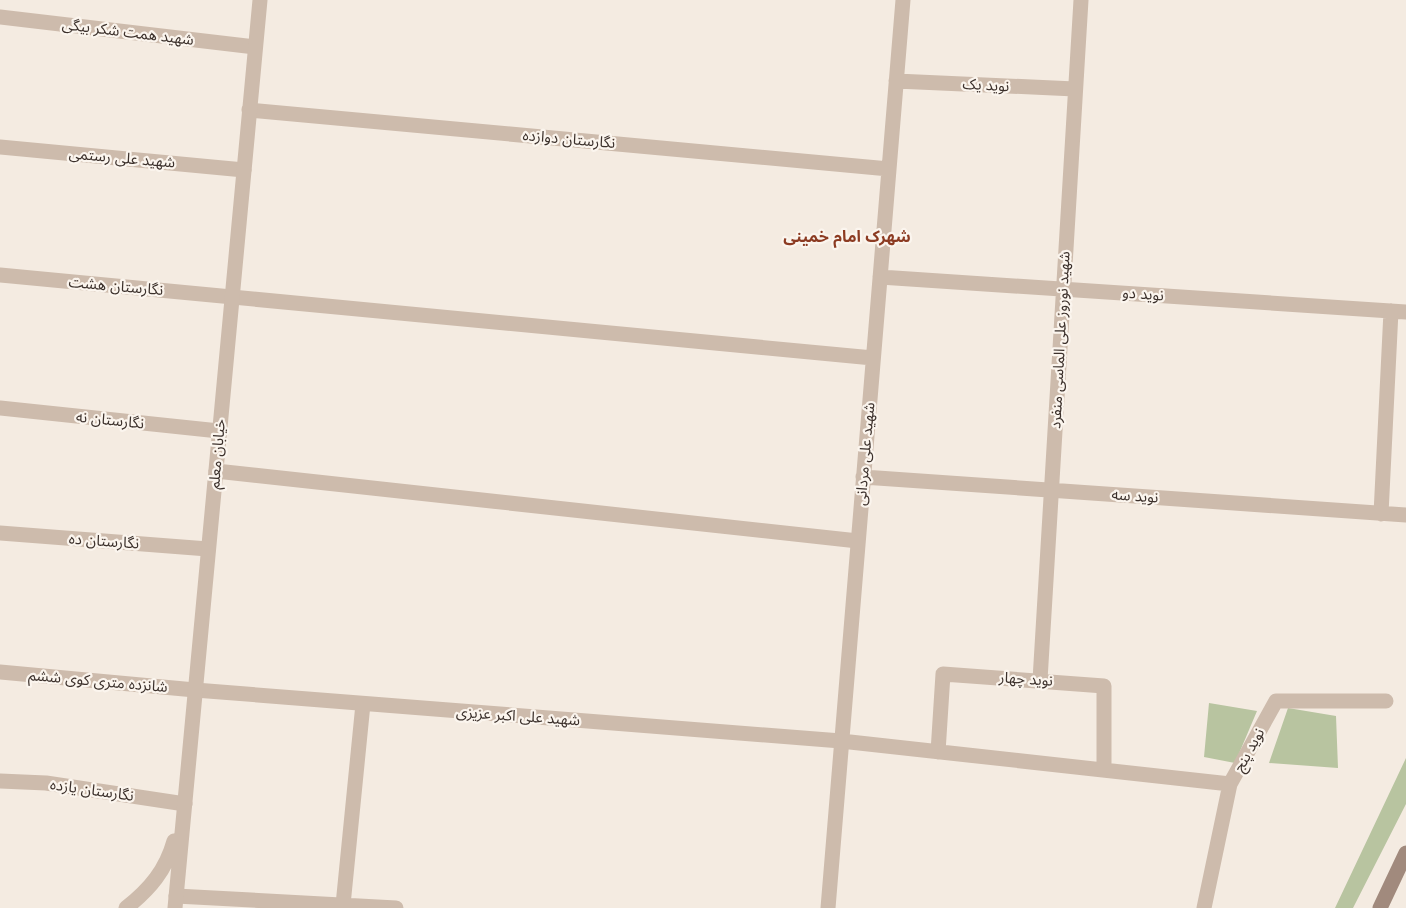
<svg xmlns="http://www.w3.org/2000/svg" width="1406" height="908" font-family="Arial,'Noto Sans Arabic',sans-serif">
	<style>
		.green { fill: #b8c4a0 }
		.lines { fill: none; stroke-linecap: round; stroke-linejoin: round }
		.minor { stroke: #cdbbac; stroke-width: 15 }
		.tertiary { stroke: #cdbbac; stroke-width: 15 }
		.secondary { stroke: #a18a7d; stroke-width: 15 }
		.labels { text-anchor: middle; stroke-width: 4.5; stroke-linejoin: round; paint-order: stroke }
		.street-label { font-size: 15px; fill: #3b302b; stroke: #fbf5ee }
		.neighbourhood-label { font-size: 16px; font-weight: bold; fill: #8c3b22; stroke: #fbf5ee }
	</style>
	<rect width="100%" height="100%" fill="#f4ebe1"/>
	<path class="green" d="M1209 703 1257 711 1235 763 1204 757Z
		M1288 708 1336 716 1338 768 1269 763Z
		M1406 758V804L1353 908H1335Z"/>
	<g class="lines">
		<path class="minor" d="M0 17 255 47
			M896 81 1075 89
			M249 110 889 169
			M0 147 244 170
			M0 275 873 358
			M880 277 1406 312
			M0 408 219 431
			M216 471 858 541
			M863 477 1406 515
			M1381 514 1391 311
			M0 533 208 549
			M0 672 195 690 841 741 1230 784
			M1040 680 1081 0
			M938 752 943 674 1104 686V770
			M0 781 46 783 185 804
			M176 896 396 908
			M343 905 363 704
			M828 908 903 0
			M1204 908 1230 784 1276 701H1386"/>
		<path class="tertiary" d="M126 908C150 889 166 870 174 841
			M175 908 260 0"/>
		<path class="secondary" d="M1380 908 1406 853"/>
	</g>
	<g class="labels">
		<g class="street-label">
			<text transform="translate(128 32) rotate(7)" y="5">شهید همت شکر بیگی</text>
			<text transform="translate(986 85) rotate(3)" y="5">نوید یک</text>
			<text transform="translate(569 139) rotate(5)" y="5">نگارستان دوازده</text>
			<text transform="translate(122 158) rotate(5)" y="5">شهید علی رستمی</text>
			<text transform="translate(116 286) rotate(5)" y="5">نگارستان هشت</text>
			<text transform="translate(1143 294) rotate(4)" y="5">نوید دو</text>
			<text transform="translate(1060 340) rotate(-87)" y="5">شهید نوروز علی الماسی منفرد</text>
			<text transform="translate(110 420) rotate(6)" y="5">نگارستان نه</text>
			<text transform="translate(217 454) rotate(-85)" y="5">خیابان معلم</text>
			<text transform="translate(865 454) rotate(-85)" y="5">شهید علی مردانی</text>
			<text transform="translate(1135 496) rotate(4)" y="5">نوید سه</text>
			<text transform="translate(104 541) rotate(4)" y="5">نگارستان ده</text>
			<text transform="translate(1026 679) rotate(4)" y="5">نوید چهار</text>
			<text transform="translate(98 681) rotate(5)" y="5">شانزده متری کوی ششم</text>
			<text transform="translate(518 716) rotate(4)" y="5">شهید علی اکبر عزیزی</text>
			<text transform="translate(1249 750) rotate(-61)" y="5">نوید پنج</text>
			<text transform="translate(92 790) rotate(8)" y="5">نگارستان یازده</text>
		</g>
		<g class="neighbourhood-label">
			<text x="847" y="242">شهرک امام خمینی</text>
		</g>
	</g>
</svg>
